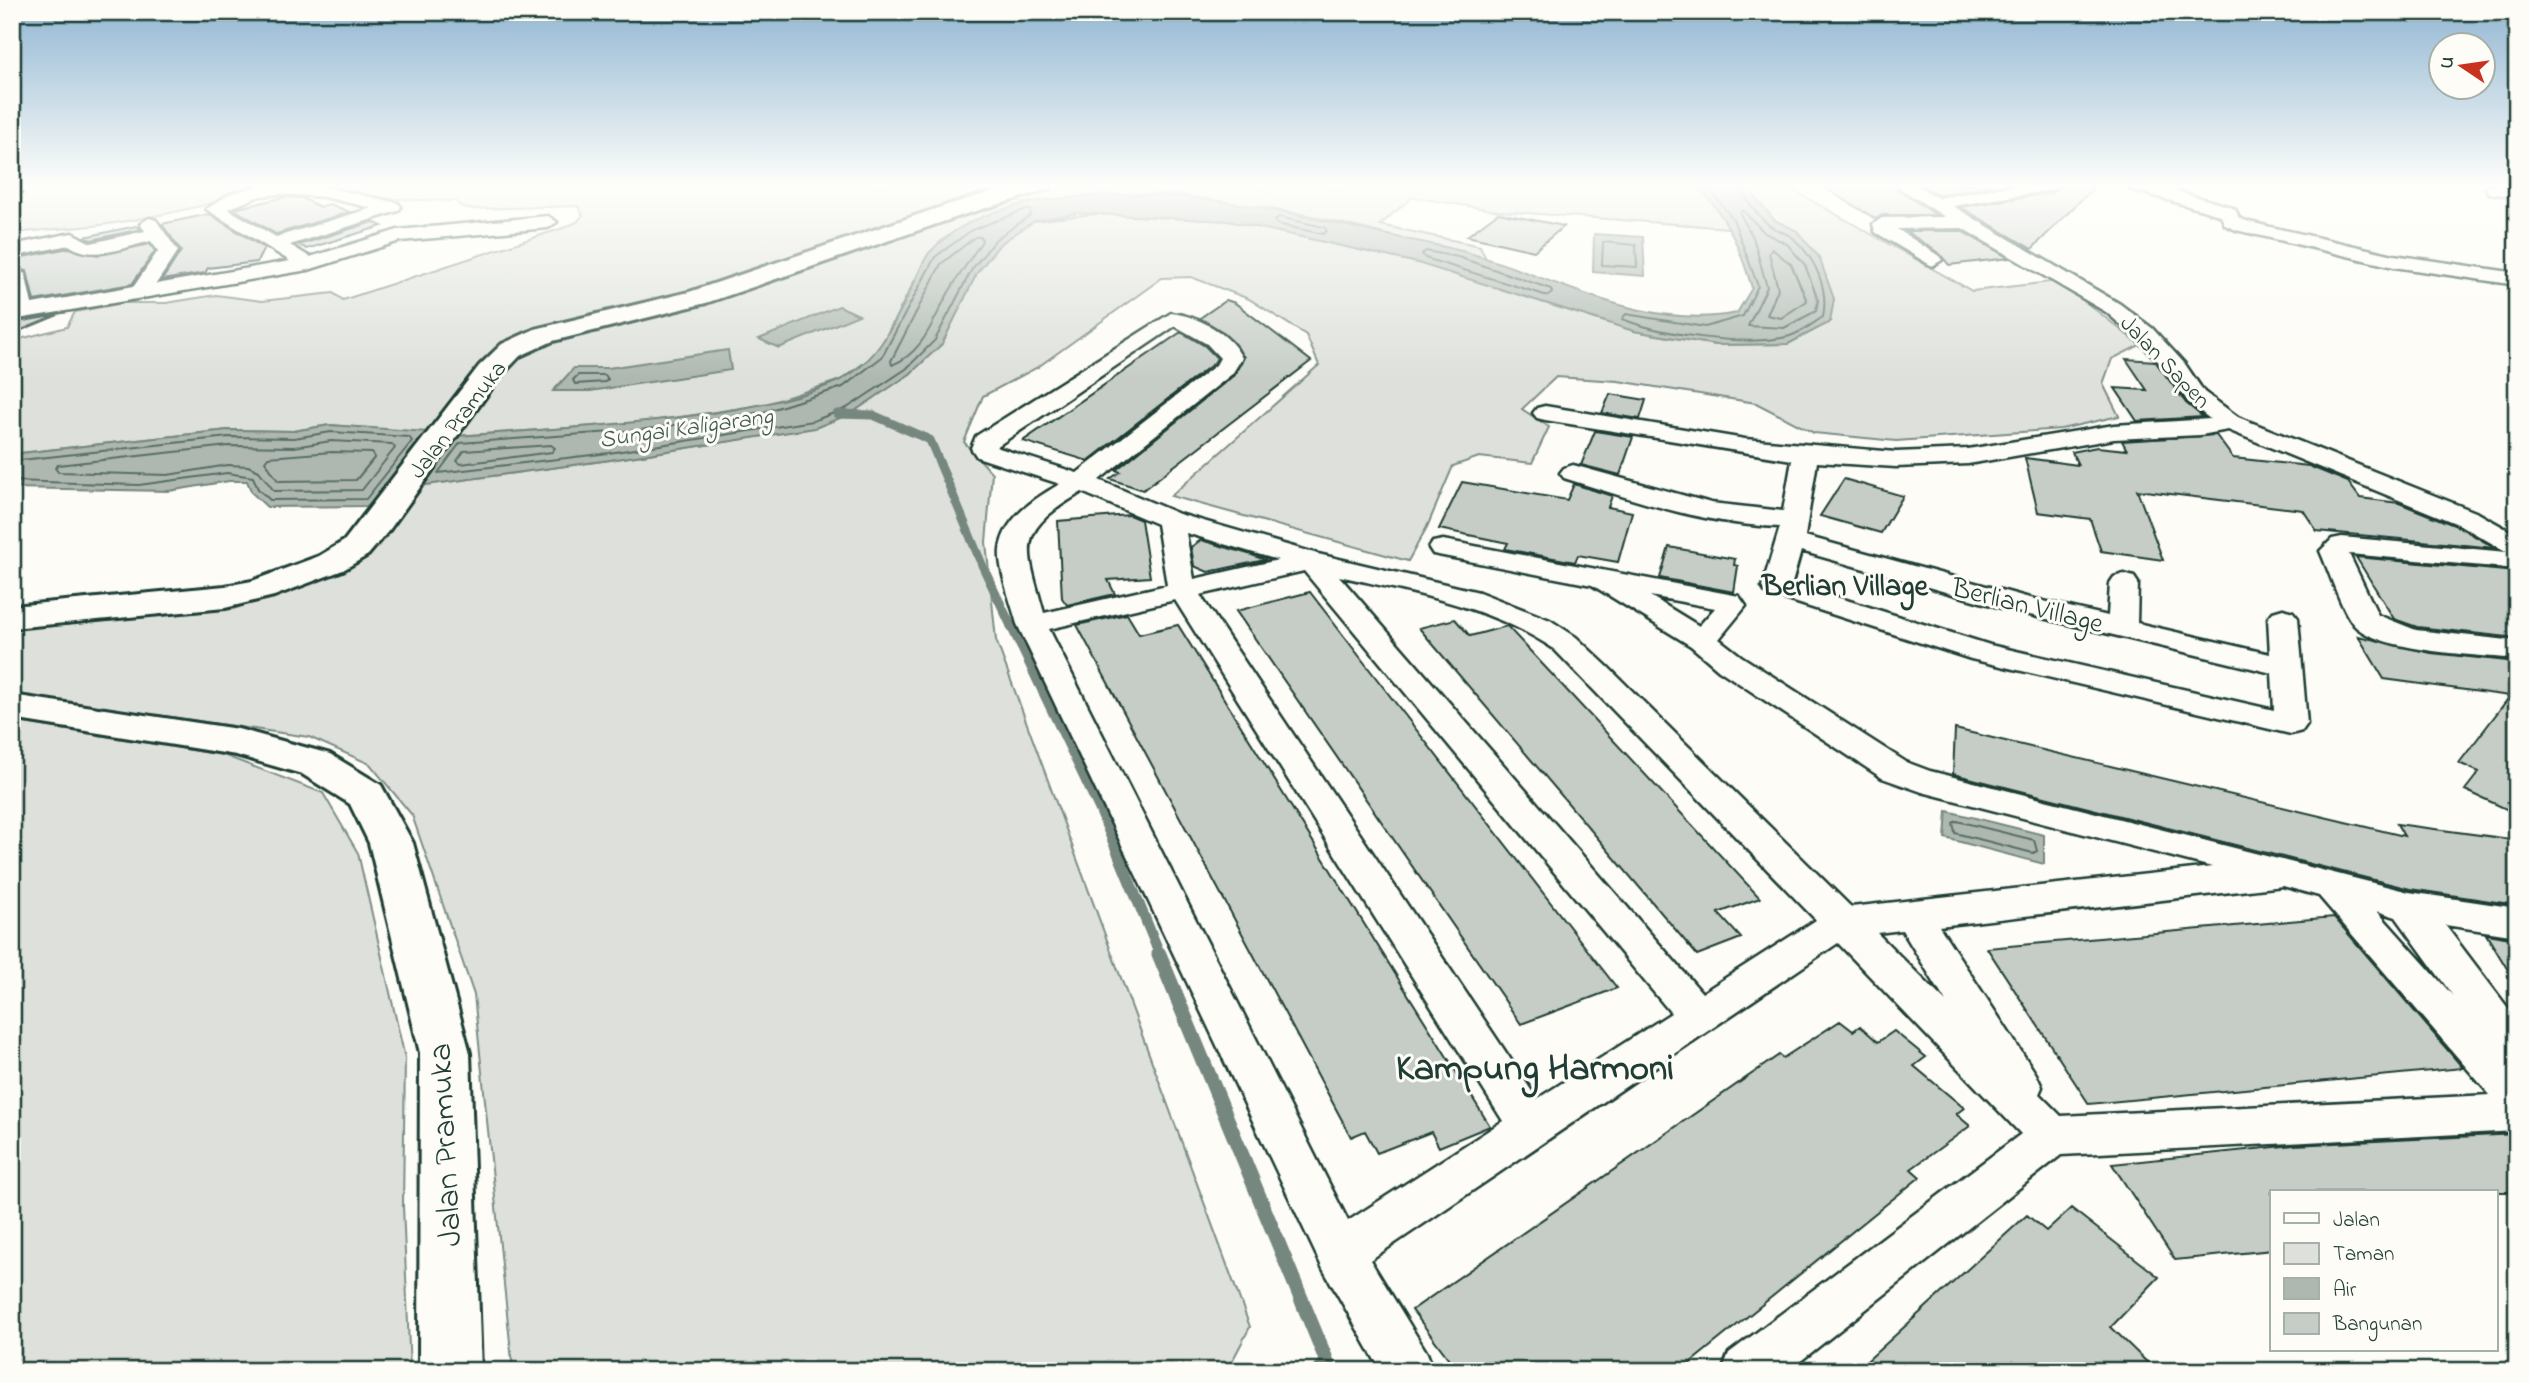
<svg xmlns="http://www.w3.org/2000/svg" width="2529" height="1383" font-family="'Indie Flower',sans-serif">
	<style>
		.green { fill: #dde0db; stroke: #7e8e88; stroke-width: 2 }
		.water { fill: #aeb8b1; stroke: #75877f; stroke-width: 2 }
		.lines { fill: none; stroke-linecap: round; stroke-linejoin: round }
		.shore { stroke: #586e66; stroke-width: 2 }
		.stream-far2 { stroke: #75877f; stroke-width: 9 }
		.stream-far1 { stroke: #75877f; stroke-width: 11 }
		.stream { stroke: #75877f; stroke-width: 15 }
		.building { fill: #c6cdc7; stroke: #1f3d34; stroke-width: 2 }
		.street-casing { stroke: #1f3d34; stroke-width: 5 }
		.secondary-casing { stroke: #1f3d34; stroke-width: 6 }
		.street { fill: #fdfcf7; fill-rule: evenodd }
		.secondary { fill: #fdfcf7; fill-rule: evenodd }
		.labels { text-anchor: middle; stroke-width: 6; stroke-linejoin: round; paint-order: stroke }
		.far-street-label { font-size: 23px; fill: #1f3d34; stroke: #fdfcf7 }
		.far-water-label { font-size: 24px; font-style: italic; fill: #435c53; stroke: #fdfcf7 }
		.street-label { font-size: 28px; fill: #1f3d34; stroke: #fdfcf7 }
		.neighbourhood-label { font-size: 30px; font-weight: bold; fill: #1f3d34; stroke: #fdfcf7 }
		.near-street-label { font-size: 33px; fill: #1f3d34; stroke: #fdfcf7 }
		.near-neighbourhood-label { font-size: 37px; font-weight: bold; fill: #1f3d34; stroke: #fdfcf7 }
	</style>
	<rect width="100%" height="100%" fill="#fdfcf7"/>
	<filter id="ink" filterUnits="userSpaceOnUse"><feTurbulence type="fractalNoise" baseFrequency=".0143" numOctaves="2"/><feDisplacementMap in="SourceGraphic" scale="14" xChannelSelector="R" yChannelSelector="G"/><feConvolveMatrix kernelMatrix="1 2 1 2 8 2 1 2 1" color-interpolation-filters="sRGB"/></filter>
	<g filter="url(#ink)">
		<path class="green" d="M12 185H278C224 201 170 215 114 223 81 229 46 228 12 234Z
			M291 185H1245C1276 194 1314 179 1337 189L1342 185H1696L1715 203 1730 228 1499 211 1412 197 1380 225 1480 246 1486 259 1303 214 1172 194 1092 195 1023 203 968 223 929 253 877 353 841 380 763 405 639 423 455 436 330 425 293 431 228 430 12 454V341L67 327 75 312 123 303H166L216 295 262 301 333 293 343 300 563 228 577 222 583 215 578 206 473 209 460 206 456 201 358 198 336 191Z
			M1745 185H1784L1972 291 2059 281 2140 345 2112 359 2103 384 2119 416 2061 429 1896 441 1814 433 1756 403 1618 381 1556 377 1522 409 1549 427 1532 463 1479 457 1453 466 1427 527 1408 561 1171 496 1319 365 1306 335 1249 299 1191 277 1162 278 1038 367 983 396 964 442 992 473 986 542 996 640 1250 1327 1227 1371H513L474 995 412 815 370 764 309 737 12 694V628L233 609 325 578 368 557 418 486 610 460 806 429 910 374 942 344 977 273 1000 244 1034 221 1095 214 1229 221 1418 263 1634 331 1716 345 1788 344 1830 322 1797 231 1774 220Z
			M12 721 223 755 323 793 358 853 405 1058 403 1206 410 1371H12Z"/>
		<path class="water" d="M1696 185H1745L1774 220 1797 231 1819 257 1834 299 1830 322 1788 344 1716 345 1634 331 1418 263 1229 221 1079 213 1034 221 1000 244 977 273 942 344 910 374 850 414 815 428 610 460 418 486 455 436C541 430 626 425 712 413 754 406 801 399 840 380 879 361 896 320 914 283 919 273 923 260 930 252 970 209 1035 199 1091 196 1188 189 1279 210 1373 232 1402 239 1432 243 1462 251 1551 275 1642 332 1737 313L1752 288C1740 248 1727 215 1696 185Z
			M1594 234 1643 237 1645 276 1593 272Z
			M839 306 859 315 779 348 759 339Z
			M728 350 731 370 590 391H553L574 368H608Z
			M330 425 429 432 371 506 267 507 252 493 247 481H229L169 491 12 488V454L228 430 293 431Z
			M1947 811 2044 835V864L1945 838Z"/>
		<g class="lines">
			<path class="shore" d="M1706 185 1733 219 1758 286 1743 316 1705 327 1626 314 1622 319C1660 334 1750 348 1790 336 1802 332 1812 324 1823 317 1829 288 1815 258 1793 238 1786 232 1776 231 1769 225 1759 217 1744 198 1740 185
				M1024 210H1030L1031 215 996 239 972 269 935 340 906 369 847 408 813 421 609 453 438 473 460 443 640 430 764 412 843 387 882 357 935 257 972 230Z
				M1742 210 1765 233 1787 244 1805 265 1818 300 1816 311 1784 328 1748 326 1767 287 1753 237 1740 214Z
				M1279 217 1324 227 1327 231 1323 234 1277 224 1275 220Z
				M975 237H981L982 241C971 258 959 275 949 292 933 319 924 353 892 365L891 361 941 264Z
				M1603 242 1636 245 1637 267 1602 265Z
				M1772 249 1791 264 1807 301 1781 318 1767 315 1778 289 1769 253Z
				M1426 251 1458 257 1551 289 1552 293 1548 296 1425 258 1422 254Z
				M578 375H605L608 379 605 382 575 384 573 380Z
				M331 441 392 444 395 448 362 490 274 491 259 471 248 466 228 465 168 475 58 472 55 468 58 465 228 446 294 447Z
				M551 445 555 448 552 452 461 464 457 461 464 451Z
				M332 452 372 453 375 457 356 480 278 481 265 461 268 457Z
				M12 461 228 437 294 438 331 432 409 437 412 441 366 499 270 500 258 489 253 477 227 473 139 485 12 481
				M1957 821 2034 840 2037 851 2033 853 1955 833 1953 823Z"/>
			<path class="stream-far2" d="M837 414 873 415 930 440 983 567 1012 628"/>
			<path class="stream-far1" d="M1012 626 1099 807 1160 955"/>
			<path class="stream" d="M1159 954 1328 1364 1318 1371"/>
		</g>
		<path class="building" d="M1820 185H1892L1936 215H1882L1876 219Z
			M1922 185H1999L1939 195Z
			M2062 185H2096L2032 249 1961 207 2051 193Z
			M285 197 302 198 320 207 330 204 350 212 276 234 234 209Z
			M1498 213 1564 226 1534 251 1467 236Z
			M209 214 264 248 257 262 208 268 205 273 162 280 181 251 162 224Z
			M373 222 382 226 307 249 299 245Z
			M136 226 141 229 91 240 84 237Z
			M1906 231H1961L2009 258 1949 265 1940 254Z
			M150 244 155 251 132 284 34 301 27 271 12 269V259L69 248 99 255Z
			M1226 300 1235 303 1311 361 1143 490 1110 479 1120 472 1116 470 1234 375 1244 357 1223 332 1200 318Z
			M58 315 12 334V323Z
			M1181 332 1205 346 1217 358 1214 363 1088 461 1023 441Z
			M2126 359 2155 361 2186 403 2203 417 2137 421 2115 388 2147 390Z
			M1610 394 1646 400 1640 419 1602 413Z
			M1595 431 1633 437 1620 475 1581 465Z
			M2216 435 2233 458 2309 466 2348 482 2360 498 2399 503 2459 527 2495 548 2317 531 2303 510 2137 490 2163 560 2101 551 2090 519 2038 512 2025 458 2078 465 2072 452 2097 447 2127 450 2122 441Z
			M1844 479 1903 496 1881 533 1820 516Z
			M1462 482 1567 500 1574 484 1612 496 1608 507 1632 512 1618 562 1578 555 1575 562 1505 549 1508 543 1439 529Z
			M1129 515 1141 520 1150 577 1108 580 1115 594 1067 605 1062 598 1058 521Z
			M1201 540 1252 555 1265 560 1208 572 1194 566 1191 547Z
			M1669 547 1735 559 1734 565 1738 566 1734 592 1660 578Z
			M2356 557 2516 572 2517 638 2417 627 2394 619Z
			M1310 592 1373 674 1617 988 1521 1024 1236 611Z
			M1127 614 1139 634 1178 625 1490 1126 1439 1147 1431 1132 1377 1153 1365 1131 1351 1137 1077 625Z
			M1455 619 1470 636 1507 626 1760 898 1718 913 1741 938 1697 955 1419 628Z
			M2358 636 2431 653 2517 662V814L2465 790 2479 772 2459 763 2510 696 2384 679Z
			M1955 729 2404 836 2397 824 2517 840V905L2410 889 1953 774Z
			M2334 917 2463 1068 2089 1104 1987 948Z
			M2486 934 2517 939V985Z
			M1840 1021 1853 1031 1860 1026 1878 1042 1894 1031 1926 1057 1914 1066 1964 1108 1956 1114 1970 1126 1911 1169 1920 1177 1680 1371H1458L1412 1310 1779 1055 1783 1058Z
			M2517 1134V1192H2272V1250L2175 1260 2112 1164 2294 1145Z
			M2071 1208 2159 1277 2111 1327 2156 1371H1856L2027 1215 2046 1231Z"/>
		<g class="lines">
			<g class="street-casing">
				<path id="street" d="M1895 185H1916L1938 198 2017 185H2059L2051 190 1953 206 2120 304 2152 328 2185 364 2204 392 2238 417 2478 513 2517 535V569L2349 554 2378 615 2416 630 2517 641V659C2480 655 2379 652 2354 625 2341 609 2329 571 2320 551L2332 539 2342 537 2507 552 2460 525 2228 430 2201 435 2114 439 1968 464 1896 467 1817 462 1805 536 2026 597 2108 616 2110 583 2114 577 2124 574 2134 577 2138 583 2137 623 2270 654 2268 618 2273 612 2283 609 2293 612 2298 618 2307 724 2302 731 2291 734 1971 659 1766 593 1762 587 1780 527C1706 525 1634 500 1564 478L1560 473 1564 468 1573 465 1711 503 1783 511 1792 460 1545 420 1537 418 1533 413 1537 408 1545 406 1745 439 1896 452 1968 449 2114 425 2210 419 2188 402 2169 373 2136 338 2106 312 1962 228 1897 229 1939 256 1942 260 1932 266 1875 232 1873 224 1882 218 1945 217ZM1801 551 2009 610 2272 673 2274 710 1990 645 1792 583Z
					M2128 185H2156L2228 206 2235 209 2239 218 2249 222 2394 255 2517 273V285L2394 267 2236 230 2225 225 2221 216 2216 214 2130 189Z
					M2489 185 2517 187V197L2489 193 2486 189Z
					M258 186 315 185 398 203 401 207 398 211 290 245 310 257 398 230 548 216 557 222 548 228 400 241 308 270 12 320V272L25 273 32 304 134 286 158 251 151 241C125 247 93 262 69 245L12 257V245L72 233 91 243 145 231 140 224 149 218 156 220 178 251 156 284 290 261 206 209 230 194ZM280 194 324 197 372 208 276 237 228 209 260 196Z
					M1171 313C1198 316 1230 333 1242 358L1232 374 1099 480 1179 514 1318 554 1479 592 1550 620 1576 637 1608 667 1851 907 2212 867 1922 792 1882 778 1719 670 1691 646 1592 585 1433 554 1429 548 1433 542 1443 540 1739 596 1746 606 1719 639 1741 656 1906 762 1930 771 2409 892 2517 908V936L2445 925 2517 1020V1131L2061 1155 1788 1371H1722L1729 1353 2021 1134 1838 943 1370 1260 1427 1353 1434 1371H1381L1323 1269 1017 624C1012 605 998 568 1000 550 1003 519 1035 498 1060 484L977 457 971 448 976 436ZM1175 326 1207 344 1220 358 1216 365 1077 473 996 447ZM1082 492 1157 524 1167 585 1044 613C1025 544 1015 532 1082 492ZM1186 533 1278 560 1194 579ZM1304 571 1671 1013 1537 1099 1200 595ZM1339 576C1413 593 1491 606 1554 649L1816 920 1702 993ZM1650 596 1715 608 1699 626ZM1175 600 1503 1121 1348 1221 1049 629ZM2283 886 2319 896 2490 1095 2061 1116 2039 1094 2042 1087 2036 1074 1939 926ZM2377 911 2396 917 2453 996ZM1902 930 1946 1002 1877 933Z"/>
			</g>
			<g class="secondary-casing">
				<path id="secondary" d="M1017 185H1052L1049 189 966 214 706 303 553 341 520 356 499 378 390 529 368 555 343 570 274 596 225 608 12 628V606L225 586 252 581 319 556 344 541 479 366 502 344 535 329 689 292 950 204Z
					M12 695 238 729 330 754 381 785 413 843 470 1053 481 1371H419L420 1053 369 843 350 804 302 774 236 755 12 719Z"/>
			</g>
			<use href="#street" class="street"/>
			<use href="#secondary" class="secondary"/>
		</g>
	</g>
	<linearGradient id="sky" x2="0" y2="1"><stop stop-color="#91b6d2"/><stop offset="0.49" stop-color="#fefefb"/><stop offset="1" stop-color="#fefefb" stop-opacity="0"/></linearGradient>
	<rect width="2529" height="379" fill="url(#sky)"/>
	<g class="labels">
		<g class="far-street-label">
			<text transform="translate(2166 361) rotate(46)" y="8">Jalan Sapen</text>
			<text transform="translate(457 419) rotate(-52)" y="8">Jalan Pramuka</text>
		</g>
		<g class="far-water-label">
			<text transform="translate(686 427) rotate(-8)" y="8">Sungai Kaligarang</text>
		</g>
		<g class="street-label">
			<text transform="translate(2028 604) rotate(14)" y="10">Berlian Village</text>
		</g>
		<g class="neighbourhood-label">
			<text x="1845" y="595">Berlian Village</text>
		</g>
		<g class="near-street-label">
			<text transform="translate(443 1145) rotate(-93)" y="12">Jalan Pramuka</text>
		</g>
		<g class="near-neighbourhood-label">
			<text x="1535" y="1079">Kampung Harmoni</text>
		</g>
	</g>
	<rect width="2529" height="1383" fill="none" stroke="#fdfcf7" stroke-width="42"/>
	<rect x="21" y="21" width="2487" height="1341" fill="none" stroke="#1f3d34" stroke-width="2.5" filter="url(#ink)"/>
	<rect x="2270" y="1190" width="228" height="161" fill="#fdfcf7" stroke="#a4b0a9" stroke-width="2"/>
	<rect x="2284" y="1213" width="35" height="10" fill="#fdfcf7" stroke="#a4b0a9" stroke-width="2"/>
	<text x="2333" y="1226" font-size="21" fill="#1f3d34">Jalan</text>
	<rect x="2284" y="1243" width="35" height="21" fill="#dde0db" stroke="#a4b0a9" stroke-width="2"/>
	<text x="2333" y="1260" font-size="21" fill="#1f3d34">Taman</text>
	<rect x="2284" y="1278" width="35" height="21" fill="#aeb8b1" stroke="#a4b0a9" stroke-width="2"/>
	<text x="2333" y="1296" font-size="21" fill="#1f3d34">Air</text>
	<rect x="2284" y="1313" width="35" height="21" fill="#c6cdc7" stroke="#a4b0a9" stroke-width="2"/>
	<text x="2333" y="1330" font-size="21" fill="#1f3d34">Bangunan</text>
	<g transform="translate(2462 66) rotate(283)"><circle r="33" fill="#fdfcf7" stroke="#a4b0a9" stroke-width="2"/>
	<path d="M0-5L12 26L0 18L-12 26Z" fill="#c8321e"/>
	<text y="-10" font-size="19" font-weight="bold" text-anchor="middle" fill="#1f3d34">U</text>
	</g>
</svg>
